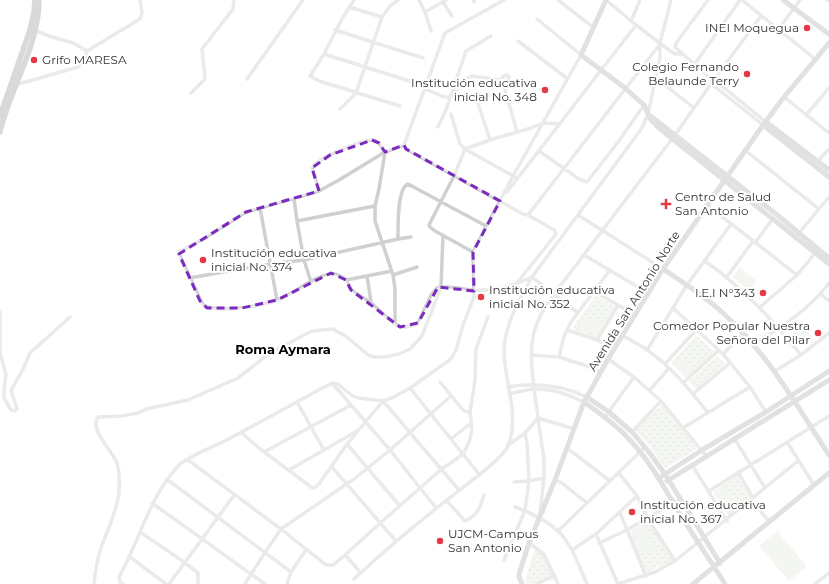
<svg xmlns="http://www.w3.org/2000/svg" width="829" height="584" font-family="Montserrat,sans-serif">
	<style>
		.grass { fill: url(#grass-dots) }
		.pitch { fill: #e6ecdf }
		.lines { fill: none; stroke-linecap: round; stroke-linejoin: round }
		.street { stroke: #d0d0d0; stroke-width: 3.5 }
		.secondary { stroke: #bdbdbd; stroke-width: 5 }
		.primary { stroke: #ababab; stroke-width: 5.5 }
		.marked { fill: none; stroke: #7b2cbf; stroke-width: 3; stroke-dasharray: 8 5; stroke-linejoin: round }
		.poi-dot { fill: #e63946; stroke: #fff; stroke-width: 1.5 }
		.labels { text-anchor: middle; stroke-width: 4; stroke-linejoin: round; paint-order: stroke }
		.poi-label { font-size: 12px; fill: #333; stroke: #fff; text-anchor: start }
		.street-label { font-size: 12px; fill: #333; stroke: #fff }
		.neighbourhood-label { font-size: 13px; font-weight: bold; fill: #000; stroke: #fff }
	</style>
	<defs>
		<pattern id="grass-dots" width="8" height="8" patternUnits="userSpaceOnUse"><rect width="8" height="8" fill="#e6ecdf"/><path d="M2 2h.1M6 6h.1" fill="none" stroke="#c6cbc0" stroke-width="1.8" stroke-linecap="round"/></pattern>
	</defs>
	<rect width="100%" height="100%" fill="#fff"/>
	<path class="grass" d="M596 295 615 306 596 338 572 329Z
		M696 335 716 353 687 379 671 363Z
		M717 356 725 364 696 390 689 381Z
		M662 405 682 428 697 449 665 468 650 446 635 430Z
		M738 475 751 497 728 516 713 492Z
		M648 521 674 560 646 573 630 532Z
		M535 548 543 554 553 576 533 584H527L525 580Z"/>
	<path class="pitch" d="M740 267 757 281 749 291 732 277Z
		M585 318 602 326 597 336 580 327Z
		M798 319 812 337 803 345 789 327Z
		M681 356 695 369 688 377 673 364Z
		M726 488 735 501 726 508 717 494Z
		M646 530 653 548 640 552 634 535Z
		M777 531 807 566 789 581 759 546Z"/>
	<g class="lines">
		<path class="street" d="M354 0 343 17 324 54 310 76 319 81 400 106
			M419 0 425 12 431 31
			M473 0 474 2
			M558 0 593 27
			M606 0 636 25 669 50 675 54H683
			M708 0 676 43 675 47 713 81 717 82 766 122
			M742 0 815 59
			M827 0 829 1
			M443 2 452 16
			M349 7 382 17
			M425 12 446 0
			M631 21 640 0
			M33 30 52 37 73 43 87 51 140 19 142 13 140 0
			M335 30 423 58
			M778 30 800 0
			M518 41 568 79
			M324 54 416 83
			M694 65 740 0
			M247 79 303 0
			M655 80 665 85 694 108
			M713 81 714 86 763 125
			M15 85 78 67 85 58 87 51
			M425 89 444 97H450L467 78 472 76 499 80 505 75H507L509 77 504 86 517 132
			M191 93 205 79 202 49 233 9 234 0
			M475 94 490 140
			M784 97 829 133
			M340 109 356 93 382 17 390 6 398 0
			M451 114 460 144 465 149 515 177
			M806 115 829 88
			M438 127 446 110 466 51 491 36
			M404 145 406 149 523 214 528 215 660 44
			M539 151 579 179 587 182 618 142 644 105
			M746 151 819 209
			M817 162 829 149
			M319 191 312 168C317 158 362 139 373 140 376 141 377 142 379 143L385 152 379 189 375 206V221L393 275 395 289V324C390 320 384 315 379 310 376 308 373 304 370 302 364 298 357 295 352 290 346 285 349 279 338 275 324 268 292 295 278 300 263 306 216 314 203 305L179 254 180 251 205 238 246 212 319 191 339 180 385 152 404 145 445 33 504 0
			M507 192 636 25
			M294 198 297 221
			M707 205 797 275
			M260 208 277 300
			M578 215 663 269
			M798 234 829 197
			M398 239 411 237
			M755 243 773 218
			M473 252 435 231 430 227 429 225 454 176 465 149 490 140 531 128 543 123 560 124
			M584 255 648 293
			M705 261C744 289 771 318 801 355
			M393 275 417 267
			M367 276 371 302
			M727 277 753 241
			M189 278 270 264 304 260 297 221 375 206
			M346 280 392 271
			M311 282 304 260 398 239C398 228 397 188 408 184L486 226
			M517 283 556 234 554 230 528 215
			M594 291 635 315
			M821 294 829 301
			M760 307 797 275 817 251
			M673 308 723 354 750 387 766 412
			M0 312V353L6 375 4 388V398L11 410 15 411 17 408 11 391 13 387 22 371 30 353 70 317
			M395 324C402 329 411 327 418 323L431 295 437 288C448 285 461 289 472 290 494 292 513 286 532 277L578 313
			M567 330 597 340 614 349
			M622 335C630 340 639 344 647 350 671 366 690 390 708 413
			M597 340 618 305
			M754 344C782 326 809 310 829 283
			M647 350 687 285 731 224
			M723 354 744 333
			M532 355 559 357 584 365 601 372
			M559 357 564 336 571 322 610 270
			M608 359 634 377 661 401 706 456
			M665 364 697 329
			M775 371 801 355 829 333
			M332 383 390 450 436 508
			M683 383 719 350
			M508 387C536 382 561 385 587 397
			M410 388 479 474
			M650 390 669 368
			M509 394C517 392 526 390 534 389 552 388 569 395 584 402
			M693 394 730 363
			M383 401 459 490
			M297 402 324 450
			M470 413 475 380 476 349 488 317
			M605 417 634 377
			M683 428 750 387
			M574 429 538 418C535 393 527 353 535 329 539 316 546 305 554 294L675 135 713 81 761 16
			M241 432 259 448 311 487 314 488 319 484 347 444 383 401
			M632 432 661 401
			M734 438 765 488
			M451 439 471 423
			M787 442 814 485
			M347 444 400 506
			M507 446 525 433 538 418 544 460V478L540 513
			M566 449 571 451 610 481
			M264 452 351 405
			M188 460 281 529 326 565H333L345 555
			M692 465 727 521
			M331 466 396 541
			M289 470 357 431
			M738 472 753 498
			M619 473 637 496 648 519 675 561
			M168 480 291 572
			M555 480 562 483 587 503
			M514 482 529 481 544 478
			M709 491 829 416
			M446 500 465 521C478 515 480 507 484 495
			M751 500 769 521
			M152 503 265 584
			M515 507C530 512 556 525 565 539 575 552 580 569 587 584
			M620 513 646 576
			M558 531 645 447
			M140 532 184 562 198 573V584
			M596 534 618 584
			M529 543 544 554 558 584
			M599 543 627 530 680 499
			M572 550 596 534 637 496
			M130 557 166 584
			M504 560 525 510 529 481 527 444 525 433
			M361 573 345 555C375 527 407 500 438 472 446 465 456 461 463 453 472 442 473 426 470 413L463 410 440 382
			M354 579C384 551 415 525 447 500 460 489 502 460 508 446 520 416 505 383 504 353 504 325 519 301 532 277L642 128 648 114 660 58V43L671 0
			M94 584C95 573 97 561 100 551 109 524 122 504 119 475 119 471 118 466 117 463 112 450 89 430 98 417L122 416 138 413 146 409 188 400 238 378 270 353 312 331 333 329 347 337 368 355 374 357H384L399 354 410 349 422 336 441 287 443 235
			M123 584 120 582 119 577C140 540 149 497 179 465 186 458 214 446 225 441 261 422 296 402 332 383L338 384 351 395 358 398 383 401 394 397 410 388 451 359 456 350 463 325 474 297 473 252 513 176 581 55 537 19
			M169 584 235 494
			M245 584 266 551 281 529 354 479 390 450 451 396
			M287 584 291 572 306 550
			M536 584 554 576
			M618 584 655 572 675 561 798 461
			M815 584 829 573"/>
		<path class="secondary" d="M606 0 581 55 625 88 644 105 651 120 659 128 829 264
			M783 0 829 34
			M648 114 776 214 829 258
			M766 122 829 170
			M763 125 829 177
			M663 269C684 283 706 297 724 314 768 354 797 406 829 455
			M587 397 609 412 632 432 649 452 665 474 720 563
			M584 402C599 413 614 423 627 437 646 456 660 480 674 504 690 531 708 557 725 584
			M662 476 702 450 766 412 829 371
			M667 481 829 380
			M522 584 519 577V574L529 543 555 480 584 402 608 359 663 269 763 125 784 97 829 43
			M693 584 829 473"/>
		<path class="primary" d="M0 116 30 30 34 12 35 0
			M0 132C10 88 39 46 39 0"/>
	</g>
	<path d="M0 0H829V584H0ZM372 140 379 143 385 152 404 145 406 149 500 201 473 252 474 291 438 287 418 323 400 327 351 290 346 280 331 273 277 300 242 308H207L200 301 179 254 246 212 319 191 312 168 330 155Z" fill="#fff" fill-opacity=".55" fill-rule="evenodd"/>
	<path class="marked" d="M372 140 379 143 385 152 404 145 406 149 500 201 473 252 474 291 438 287 418 323 400 327 351 290 346 280 331 273 277 300 242 308H207L200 301 179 254 246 212 319 191 312 168 330 155Z"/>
	<g class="poi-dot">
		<circle cx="807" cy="28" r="4"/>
		<circle cx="34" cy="60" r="4"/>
		<circle cx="747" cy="74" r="4"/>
		<circle cx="545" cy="90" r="4"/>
		<path d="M664 198h4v4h4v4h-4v4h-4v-4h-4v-4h4z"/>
		<circle cx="203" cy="260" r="4"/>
		<circle cx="763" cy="293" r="4"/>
		<circle cx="481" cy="297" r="4"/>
		<circle cx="818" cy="333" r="4"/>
		<circle cx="632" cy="512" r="4"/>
		<circle cx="440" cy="541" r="4"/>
	</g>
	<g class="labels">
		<g class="poi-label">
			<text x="799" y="32" text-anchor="end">INEI Moquegua</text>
			<text x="42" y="64">Grifo MARESA</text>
			<text x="739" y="71" text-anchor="end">Colegio Fernando<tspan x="739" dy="14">Belaunde Terry</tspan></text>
			<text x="537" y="87" text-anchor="end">Institución educativa<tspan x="537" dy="14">inicial No. 348</tspan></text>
			<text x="675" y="201">Centro de Salud<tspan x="675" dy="14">San Antonio</tspan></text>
			<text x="211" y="257">Institución educativa<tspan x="211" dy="14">inicial No. 374</tspan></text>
			<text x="489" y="294">Institución educativa<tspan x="489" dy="14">inicial No. 352</tspan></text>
			<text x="755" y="297" text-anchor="end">I.E.I N°343</text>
			<text x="810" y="330" text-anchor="end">Comedor Popular Nuestra<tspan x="810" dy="14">Señora del Pilar</tspan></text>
			<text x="640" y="509">Institución educativa<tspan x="640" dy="14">inicial No. 367</tspan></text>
			<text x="448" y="538">UJCM-Campus<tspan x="448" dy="14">San Antonio</tspan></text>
		</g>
		<g class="street-label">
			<text transform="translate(634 301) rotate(-58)" y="4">Avenida San Antonio Norte</text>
		</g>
		<g class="neighbourhood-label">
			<text x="283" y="354">Roma Aymara</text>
		</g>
	</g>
</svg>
